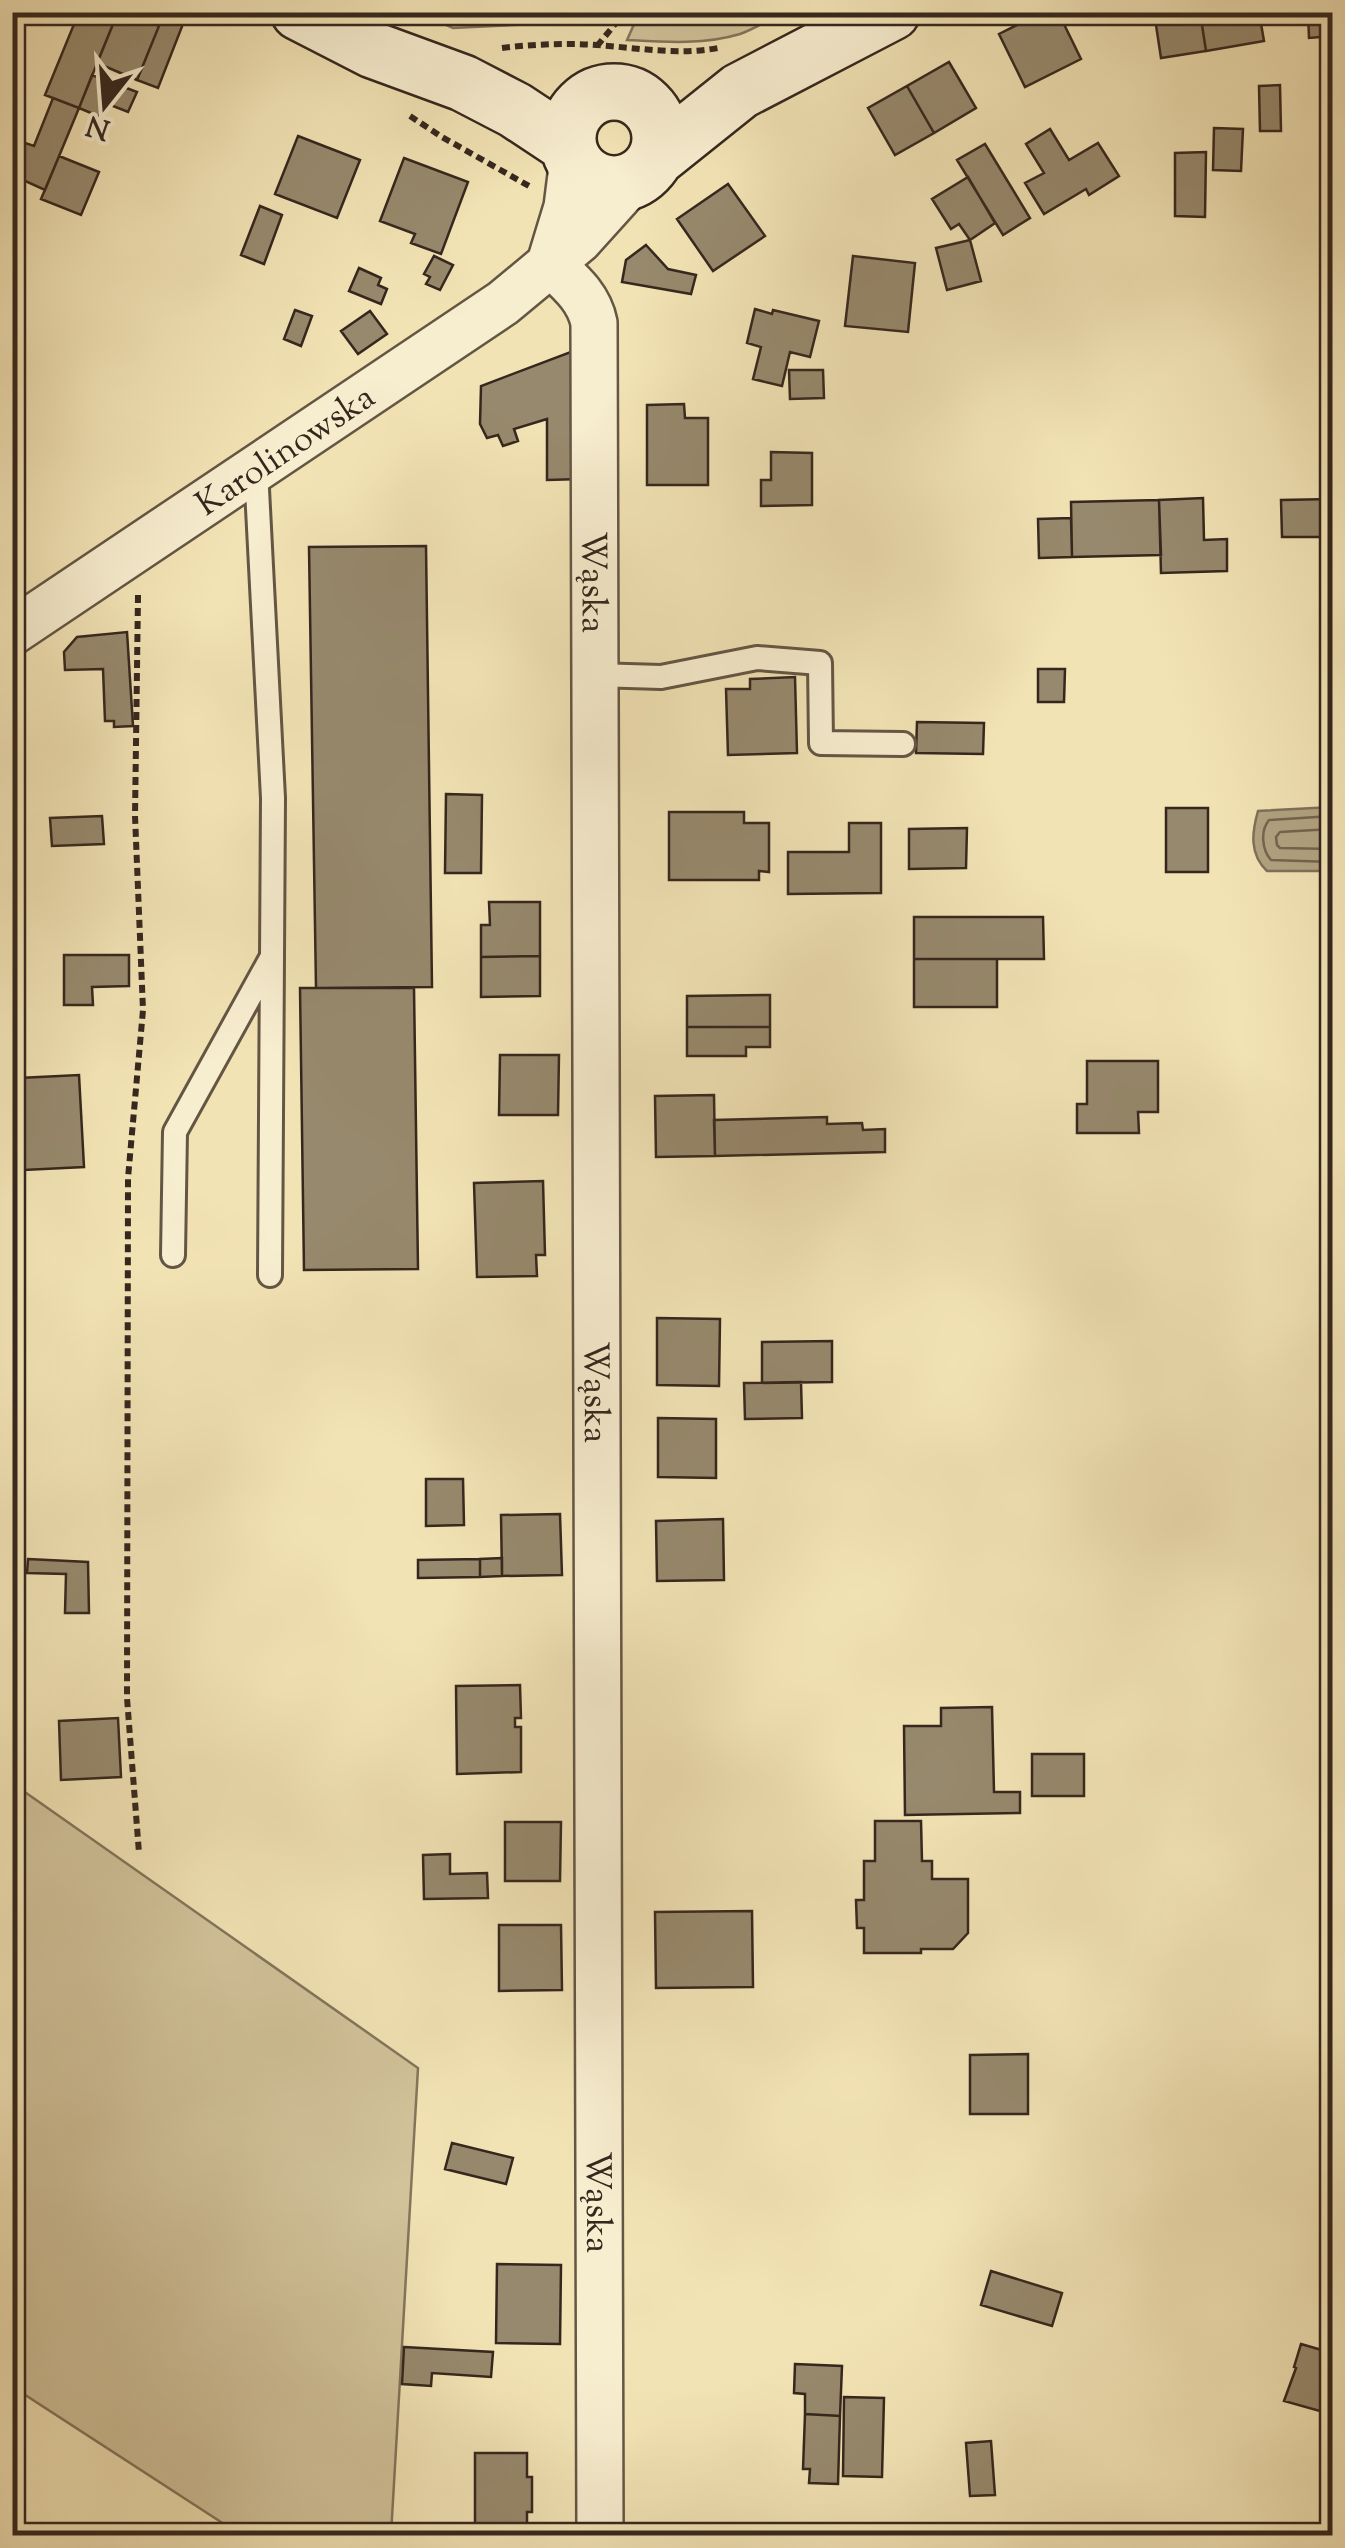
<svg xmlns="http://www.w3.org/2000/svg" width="1345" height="2548" font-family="'Sorts Mill Goudy',serif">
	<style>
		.green { fill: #d2c39b; stroke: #84755c; stroke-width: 2.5 }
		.water { fill: #b2a382; stroke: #80715a; stroke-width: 2.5 }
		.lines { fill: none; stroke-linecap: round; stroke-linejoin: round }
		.shore { stroke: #746550; stroke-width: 2.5 }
		.building { fill: #97896d; stroke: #35271e; stroke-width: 2.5 }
		.lane-casing { stroke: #645644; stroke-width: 28 }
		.street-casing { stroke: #645644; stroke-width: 50 }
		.secondary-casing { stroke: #35271e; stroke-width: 60 }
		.path { stroke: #35271e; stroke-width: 6; stroke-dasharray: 8 5; stroke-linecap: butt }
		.lane { stroke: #f7edcf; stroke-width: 22 }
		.street { stroke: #f7edcf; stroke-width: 45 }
		.secondary { stroke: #f7edcf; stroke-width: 55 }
		.labels { text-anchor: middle; stroke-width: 10; stroke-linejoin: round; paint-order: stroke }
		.street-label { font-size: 35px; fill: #35271e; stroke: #f7edcf }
	</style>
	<rect width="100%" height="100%" fill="#f2e3b5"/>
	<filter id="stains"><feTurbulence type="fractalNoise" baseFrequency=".002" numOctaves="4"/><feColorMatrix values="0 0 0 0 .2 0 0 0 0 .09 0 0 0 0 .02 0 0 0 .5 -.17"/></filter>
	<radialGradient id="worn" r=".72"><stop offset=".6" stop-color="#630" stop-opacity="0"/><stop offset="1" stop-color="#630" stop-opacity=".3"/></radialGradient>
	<path class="green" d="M419 13H588L575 22 453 28Z
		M639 13V12L784 13C769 19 755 29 740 34 704 45 664 42 627 40Z
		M12 1783 418 2068 391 2535H241L13 2387Z"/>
	<path class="water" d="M1332 807V871H1267C1249 854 1252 832 1258 811Z"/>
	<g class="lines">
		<path class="shore" d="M1332 816 1269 820C1260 831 1262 850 1271 860L1332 862
			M1332 829 1280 832 1276 837 1277 845 1280 848 1332 849"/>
	</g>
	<path class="building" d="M79 12H118L79 108 45 95Z
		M118 12H126L159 26 137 80 97 63Z
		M1043 12H1058L1081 59 1025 87 999 34Z
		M1154 12H1200L1206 51 1161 58Z
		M1200 12H1259L1264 41 1206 51Z
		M1308 12H1332V36L1309 38Z
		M163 16 183 24 158 88 137 80Z
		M949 62 976 108 934 133 907 86Z
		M92 75 137 92 128 112 108 104 103 118 79 108Z
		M1280 85 1281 131H1260L1259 86Z
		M907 86 934 133 895 155 868 108Z
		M53 98 79 108 45 190 12 175V149L16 140 34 146Z
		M1214 128 1243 129 1241 171 1213 170Z
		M1050 129 1069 160 1098 143 1119 176 1089 195 1086 189 1044 214 1025 183 1044 173 1026 144Z
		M298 136 360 160 337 218 275 194Z
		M985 144 1030 218 1003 235 957 160Z
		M1206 152 1205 217 1175 216V153Z
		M59 156 99 172 81 215 41 199Z
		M404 158 468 182 441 254 411 243 415 234 380 221Z
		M968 177 995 223 970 240 959 224 951 229 932 199Z
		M728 184 765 236 713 271 677 219Z
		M260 206 282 215 264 264 241 255Z
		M970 240 981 281 947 290 936 248Z
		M646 245 668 269 696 275 691 294 622 282 626 260Z
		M434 256 453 265 440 290 426 284 430 277 424 274Z
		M853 256 915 263 908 332 845 326Z
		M359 268 381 278 378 285 387 289 381 304 349 291Z
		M755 309 772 314 773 310 819 321 810 357 790 352 782 386 753 379 761 347 747 343Z
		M295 310 312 316 301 346 284 339Z
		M370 311 387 334 358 354 341 331Z
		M576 350 581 479 547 480V419L514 429 518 441 503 446 498 435 487 438 480 424 481 386Z
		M789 370H823L824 398 790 399Z
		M684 404 685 418H708V485H647V405Z
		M771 452 812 453V505L761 506V480H771Z
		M1203 498 1204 540 1227 539V571L1161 573 1159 500Z
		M1332 499V537H1282L1281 500Z
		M1159 500 1161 555 1072 557 1071 502Z
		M1071 518 1072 557 1039 558 1038 519Z
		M426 546 432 987 316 988 309 547Z
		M127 632 133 726 114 727V721H105L103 669 65 670 64 652 77 637Z
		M1038 669H1065L1064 702H1038Z
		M795 677 797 753 728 755 726 689H750V679Z
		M12 721H17L23 779 12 780Z
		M917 722 984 723 983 754 916 753Z
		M446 794 482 795 481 873H445Z
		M1166 808H1208V872H1166Z
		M669 812H744V823H769V872L759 871V880H669Z
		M102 816 104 844 52 846 50 818Z
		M849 823H881V893L788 894V852H849Z
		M967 828 966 868 909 869V829Z
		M489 902H540V956L481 957V925H490Z
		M914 917H1043L1044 959H914Z
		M64 955H129V986L92 987 93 1005H64Z
		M540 956V996L481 997V957Z
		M914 959H997V1007H914Z
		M300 988H414L418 1269 304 1270Z
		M770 995V1027H687V996Z
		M687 1027H770V1047H746V1056H687Z
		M500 1055H559L558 1115H499Z
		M1087 1061H1158V1112H1138L1139 1133H1077V1104H1087Z
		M79 1075 84 1167 24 1170 19 1078Z
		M714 1095 715 1156 656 1157 655 1096Z
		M827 1117V1124L862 1123 863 1130 885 1129V1152L715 1156 714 1120Z
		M543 1181 545 1255H536L537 1276 477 1277 474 1183Z
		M657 1318 720 1319 719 1386 657 1385Z
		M832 1341V1382L762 1383V1342Z
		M801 1382 802 1418 745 1419 744 1383Z
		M658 1418 716 1419V1478L658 1477Z
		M12 1445 23 1446 21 1505 12 1504Z
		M426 1479H463L464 1525 426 1526Z
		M560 1514 562 1575 502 1576 501 1515Z
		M723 1519 724 1580 657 1581 656 1521Z
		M502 1558V1576L480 1577V1559Z
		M28 1559 88 1562 89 1613H65L66 1574 27 1573Z
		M480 1559V1577L418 1578V1560Z
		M520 1685 521 1718H515V1727H521V1772L457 1774 456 1686Z
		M992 1707 994 1792H1020V1813L905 1815 904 1726H941V1708Z
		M118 1718 121 1777 61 1780 59 1721Z
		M1032 1754H1084V1796H1032Z
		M875 1821H921L922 1861H932V1879H968V1933L953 1949H921V1953H864V1928H857L856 1900H864V1861H875Z
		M505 1822H561L560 1881H505Z
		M450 1854V1874L487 1873 488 1898 424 1899 423 1855Z
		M752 1911 753 1987 656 1988 655 1912Z
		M499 1925H561L562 1990 499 1991Z
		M1028 2054V2114H970V2055Z
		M452 2143 513 2158 506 2184 445 2169Z
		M497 2264 561 2265 560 2344 496 2343Z
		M991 2271 1062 2293 1052 2326 981 2305Z
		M1301 2344 1332 2353V2397L1327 2413 1284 2401 1296 2368 1294 2367Z
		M404 2347 493 2352 491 2377 432 2373 431 2386 402 2384Z
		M795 2364 842 2366 840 2416 805 2414V2394L794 2393Z
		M844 2397 884 2398 882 2477 843 2476Z
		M805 2414 840 2416 838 2484 809 2483 810 2469H803Z
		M991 2441 995 2495 970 2496 966 2443Z
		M475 2453H527V2477H532V2512H527V2536H475Z"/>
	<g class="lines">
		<g class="lane-casing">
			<path id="lane" d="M256 470 273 798 270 1275
				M595 675 661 677 757 658 820 663 821 743 903 744
				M173 1255 175 1132 270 960"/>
		</g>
		<g class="street-casing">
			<g id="street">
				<path id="s1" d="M550 263C569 281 589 297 594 323L600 2536"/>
				<path d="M550 263 567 207 573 159"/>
				<path id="s2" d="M12 632 503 303 579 240 634 179"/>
			</g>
		</g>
		<g class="secondary-casing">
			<path id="secondary" d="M299 12 373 50 463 83 515 110 568 145
				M568 138a46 46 0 1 1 92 0a46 46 0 1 1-92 0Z
				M655 159 740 91 892 12"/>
		</g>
		<path class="path" d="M597 46 616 23 629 12
			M502 48C525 45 548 44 571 44 621 44 669 57 718 48
			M410 116 442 137 529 186
			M138 595 135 816 143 1010 128 1178 127 1698 139 1853"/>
		<use href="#lane" class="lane"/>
		<use href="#street" class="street"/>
		<use href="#secondary" class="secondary"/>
	</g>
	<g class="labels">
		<g class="street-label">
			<text dy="12" stroke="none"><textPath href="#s2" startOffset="328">Karolinowska</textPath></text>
			<text dy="12" stroke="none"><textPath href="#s1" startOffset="335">Wąska</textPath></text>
			<text dy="12" stroke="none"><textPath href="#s1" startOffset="1145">Wąska</textPath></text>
			<text dy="12" stroke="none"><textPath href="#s1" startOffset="1955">Wąska</textPath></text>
		</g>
	</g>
	<rect width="1345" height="2548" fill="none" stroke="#f2e3b5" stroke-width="50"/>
	<rect x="15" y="15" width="1315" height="2518" fill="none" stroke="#35271e" stroke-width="5"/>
	<rect x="25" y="25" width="1295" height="2498" fill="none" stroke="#35271e" stroke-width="2.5"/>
	<g transform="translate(105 105) rotate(197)" stroke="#f7edcf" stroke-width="8" paint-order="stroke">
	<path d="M0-8L18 38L0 25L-18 38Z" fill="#35271e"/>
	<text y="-15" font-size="28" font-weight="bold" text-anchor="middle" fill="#35271e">N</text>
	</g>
	<rect width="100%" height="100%" filter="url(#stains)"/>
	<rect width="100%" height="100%" fill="url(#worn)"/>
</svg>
